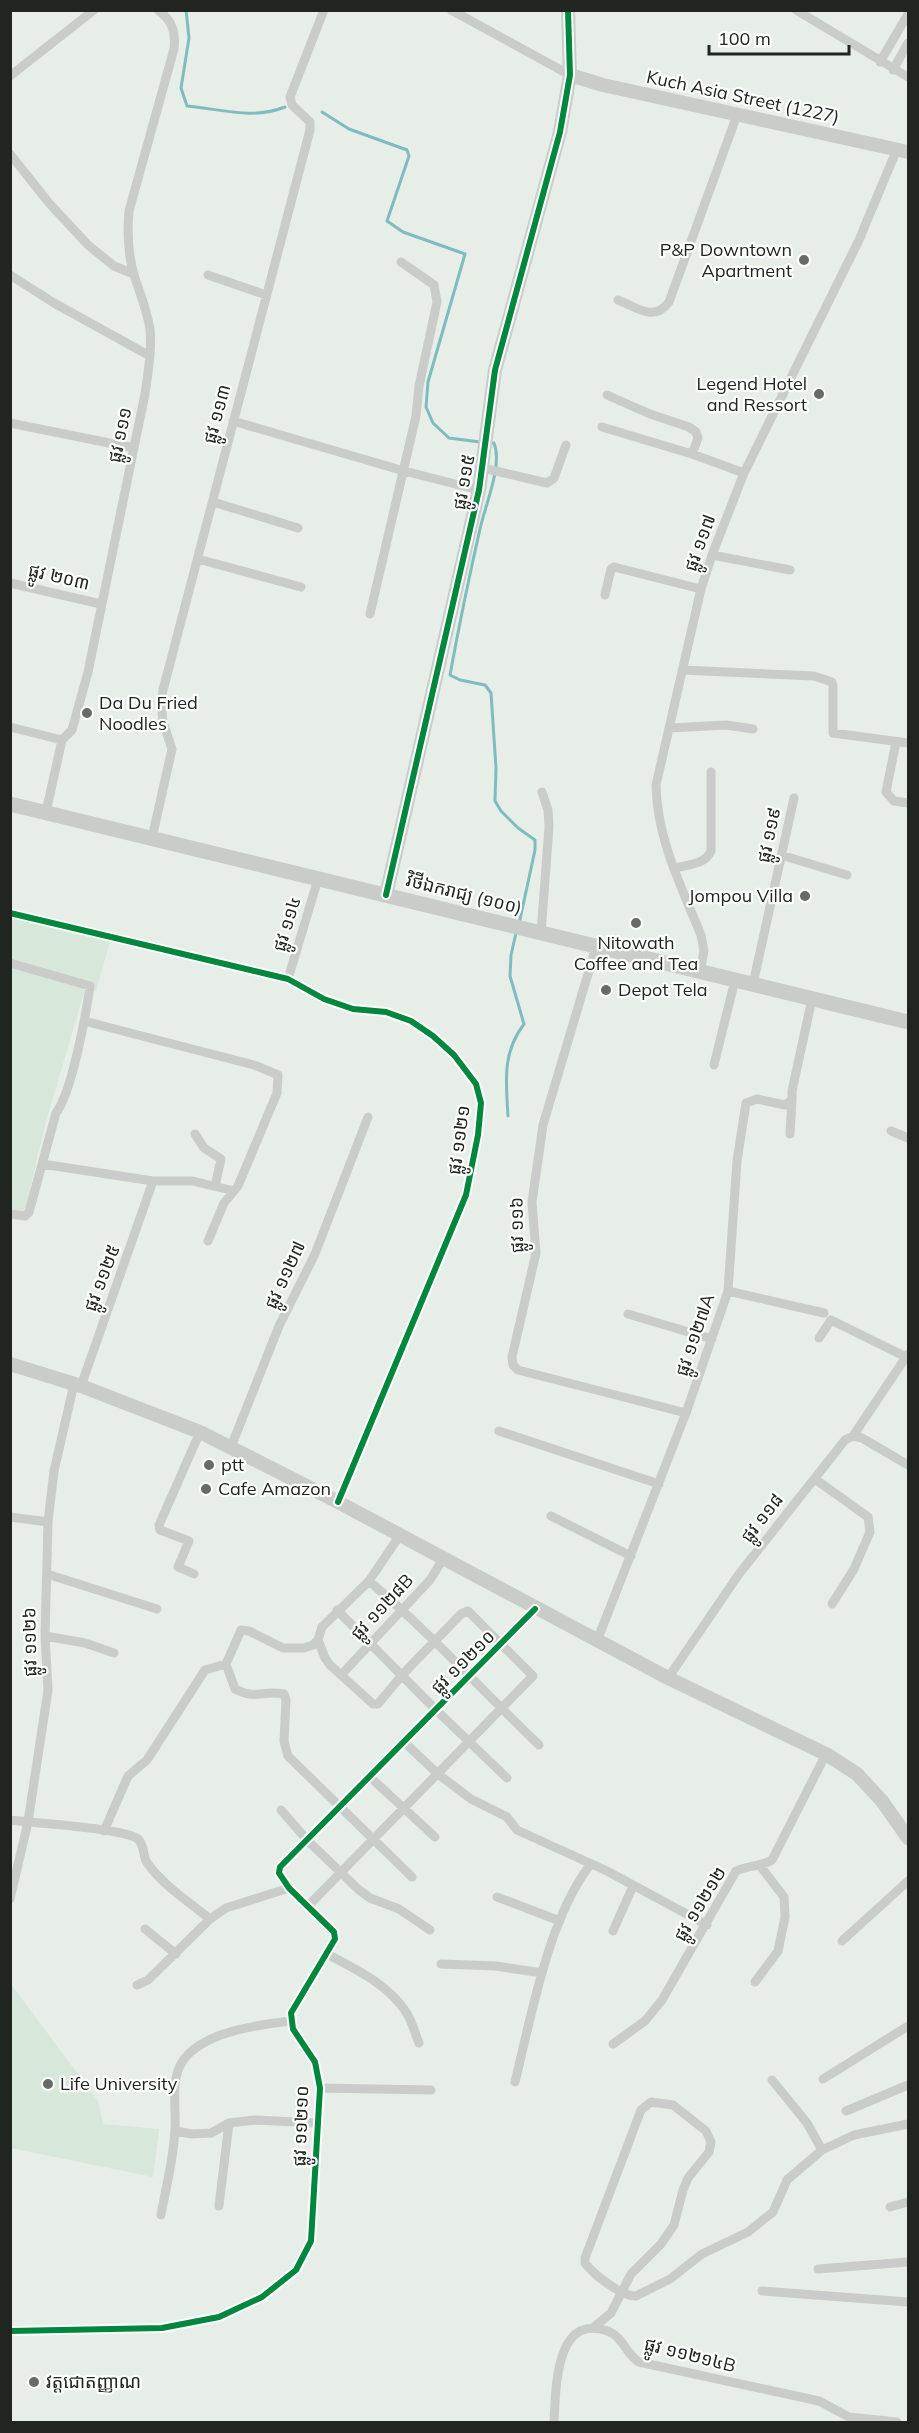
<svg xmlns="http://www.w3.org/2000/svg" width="919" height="2433" font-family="Mulish,'Noto Sans Khmer',sans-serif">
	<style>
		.built { fill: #d7e7d9 }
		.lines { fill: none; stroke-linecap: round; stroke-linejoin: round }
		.stream { stroke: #7ebcbe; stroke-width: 3 }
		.street { stroke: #c9ccc9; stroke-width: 9 }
		.secondary { stroke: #c9ccc9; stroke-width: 14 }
		.primary { stroke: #c9ccc9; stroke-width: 15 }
		.cycleway-casing { stroke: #fff; stroke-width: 10 }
		.cycleway { stroke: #00873e; stroke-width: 6 }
		.poi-dot { fill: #656b66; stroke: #fff; stroke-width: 2 }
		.labels { text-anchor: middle; stroke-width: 4.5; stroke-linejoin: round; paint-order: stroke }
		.street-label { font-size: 18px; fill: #202520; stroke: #fff }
		.poi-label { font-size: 18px; fill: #202520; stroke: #fff; text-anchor: start }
	</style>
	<rect width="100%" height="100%" fill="#e6eee7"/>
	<path class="built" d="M10 912 111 938 96 991 85 989 45 1125 26 1207 21 1212 10 1209Z
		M10 1983 98 2101 103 2124 159 2129 153 2177 11 2148Z"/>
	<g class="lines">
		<path class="stream" d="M186 10 189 38 181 88 187 106C221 109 252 120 285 107
			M322 112 349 129 407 150 409 156 387 221 403 232 465 254 428 382 426 407 433 423 449 438 480 442
			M489 443H494C503 466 485 505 480 529 469 577 459 626 450 675L460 680 485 685 491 693 496 768 495 801 501 811 518 828 535 840V850L519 924
			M508 1116C506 1081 502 1053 524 1024L510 976 511 955 516 933"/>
		<path class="street" d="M451 10 570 75
			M796 10 908 77
			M880 62 908 14
			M893 70 908 43
			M10 76 94 10
			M10 154 49 203 88 245 114 266 134 274
			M10 275 54 303 150 356
			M208 275 266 295
			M618 300C638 308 654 322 669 302L737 115
			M607 395 650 414 689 427 696 432 698 438 692 454
			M233 421 404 471 479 490
			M10 423 134 448
			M602 427 692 454 744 473
			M483 468 547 483 554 478 566 445
			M213 502 298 528
			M712 555 790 570
			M198 559 301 587
			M10 583 101 604
			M605 595 611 569 614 567 701 589
			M370 614 416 416 419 386 437 302 434 285 401 262
			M682 670 814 676 832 682 833 686V733L908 743
			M10 727 62 740
			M670 728 726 725 753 729
			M896 742 886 792 894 801 908 803
			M46 812 62 740 72 730 88 672 145 394C148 372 152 351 150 329 147 310 140 294 134 275 128 254 127 233 129 211L174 49C176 32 172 20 158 10
			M152 838 172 749 163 722 161 704 163 690 310 130V122L292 105 290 97 324 10
			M781 855 847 875
			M674 868C687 865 705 865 711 851V772
			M10 913 288 979 324 999 353 1009 386 1012 411 1021 433 1036 454 1055 476 1084 481 1103 478 1135 466 1195 338 1502
			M541 933 549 827 548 810 542 792
			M596 947 543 1125 532 1202 536 1253 512 1357 513 1365 518 1370 686 1413
			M10 963 90 986C86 1014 72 1092 56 1113L29 1212 25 1216 10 1214
			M700 972 704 951 701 935C681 886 657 839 656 785L701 589 712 555 744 473 859 240 897 149
			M288 979 318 879
			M753 984 794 798
			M84 1021 254 1065 278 1075 277 1093 238 1186 224 1203 208 1241
			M714 1065 735 980
			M891 1131 908 1138
			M195 1134 204 1148 221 1159 215 1186
			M790 1134 792 1100
			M42 1164 153 1181H193L234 1191
			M728 1291 824 1313
			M628 1314 712 1339
			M819 1338 831 1320 906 1357
			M81 1386 153 1181
			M499 1431 659 1484
			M853 1436 908 1354
			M231 1447 279 1326 315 1254 368 1117
			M815 1479 868 1517 870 1532 854 1569 832 1604
			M551 1516 631 1556
			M10 1517 48 1522
			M47 1574 157 1609
			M194 1574 178 1567 189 1541 160 1530 159 1525 200 1432
			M369 1581C429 1632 482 1690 539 1745
			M337 1610 436 1710 507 1778
			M45 1636 85 1643 114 1653
			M597 1641 686 1413 728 1291 737 1161 746 1103 757 1099 785 1105 792 1100V1091L812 999
			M226 1664 235 1689C256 1700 263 1690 284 1694L286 1700 284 1741 288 1756 412 1877
			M341 1675 430 1580 443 1559
			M668 1678 739 1574 845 1440 853 1436 862 1438 908 1465
			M404 1742 438 1774 471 1799 507 1817 517 1830 607 1871 707 1925
			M370 1777 435 1837
			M281 1810 308 1841 359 1890 370 1898 399 1909 430 1930
			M10 1820C34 1823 123 1828 138 1839 145 1845 142 1857 148 1864 164 1886 189 1902 210 1919
			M104 1831 128 1776 147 1760 205 1670 226 1664 241 1630 249 1631 283 1648H304L313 1645 318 1640 322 1627 369 1581 400 1535
			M497 1897 560 1921
			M10 1899 28 1822 48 1690 45 1636 48 1522 54 1471 74 1384
			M309 1905 533 1676 468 1611 461 1614 402 1675 378 1704H373L330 1665 325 1658 318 1640
			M145 1929 176 1954
			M613 1931 633 1886
			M842 1941 908 1881
			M327 1954C355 1969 388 1984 406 2012 412 2021 415 2033 419 2043
			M441 1964 496 1966 542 1973
			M755 1982 778 1951 785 1917 784 1897 761 1867
			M137 1985 148 1980 210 1919 226 1908 289 1888
			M613 2044 645 2021 662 2000 736 1871C749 1865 760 1867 772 1860L826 1754
			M823 2079 908 2026
			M772 2080 807 2123 822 2150
			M515 2082C531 2017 549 1916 591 1864
			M320 2088 431 2090
			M846 2111 908 2085
			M175 2131 192 2134 211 2133 229 2123 255 2120 317 2123
			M219 2206 229 2123
			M890 2207 908 2202
			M161 2215C166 2187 174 2157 175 2129 176 2112 173 2094 176 2078 183 2034 254 2025 291 2021
			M818 2269 908 2262
			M762 2291 908 2302
			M593 2328 611 2313 631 2274 661 2244 674 2225 683 2190 688 2178 709 2152 711 2142 706 2131 673 2105 651 2102 641 2110 585 2258V2263C594 2275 621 2296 636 2296L670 2279 702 2254 748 2232 773 2212 787 2180 822 2150 854 2135 908 2124
			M10 2331 162 2328 219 2317 262 2297 296 2270 311 2241 320 2088 315 2062 293 2029 291 2013 335 1939 334 1932 289 1888 279 1873 280 1867 535 1609
			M554 2421C556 2389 555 2310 610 2332 623 2338 627 2355 639 2362L819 2401 849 2417 897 2422"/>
		<path class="secondary" d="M570 75 603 85 908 152
			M386 895 479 490 495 370 560 132 570 75 568 10
			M10 1364 81 1386 200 1432 338 1502 668 1678 826 1754 857 1774 882 1801 908 1838"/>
		<path class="primary" d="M10 804 908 1022"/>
		<g class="cycleway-casing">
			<path id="cycleway" d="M386 895 479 490 495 370 560 132 570 75 568 10
				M10 913 288 979 324 999 353 1009 386 1012 411 1021 433 1036 454 1055 476 1084 481 1103 478 1135 466 1195 338 1502
				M10 2331 162 2328 219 2317 262 2297 296 2270 311 2241 320 2088 315 2062 293 2029 291 2013 335 1939 334 1932 289 1888 279 1873 280 1867 535 1609"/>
		</g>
		<use href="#cycleway" class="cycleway"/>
	</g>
	<g class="poi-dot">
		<circle cx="804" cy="260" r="6"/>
		<circle cx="819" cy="394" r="6"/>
		<circle cx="87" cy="713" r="6"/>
		<circle cx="805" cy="896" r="6"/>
		<circle cx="636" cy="923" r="6"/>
		<circle cx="606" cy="990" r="6"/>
		<circle cx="209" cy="1465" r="6"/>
		<circle cx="206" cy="1489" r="6"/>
		<circle cx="48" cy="2084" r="6"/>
		<circle cx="34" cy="2382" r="6"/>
	</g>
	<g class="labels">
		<g class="street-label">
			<text transform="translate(743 97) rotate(12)" y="6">Kuch Asia Street (1227)</text>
			<text transform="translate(217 414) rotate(-75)" y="6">ផ្លូវ ១១៣</text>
			<text transform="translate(120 435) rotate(-78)" y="6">ផ្លូវ ១១១</text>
			<text transform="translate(464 482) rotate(-80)" y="6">ផ្លូវ ១១៥</text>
			<text transform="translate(700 543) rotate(-70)" y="6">ផ្លូវ ១១៧</text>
			<text transform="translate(59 577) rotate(13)" y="6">ផ្លូវ ២០៣</text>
			<text transform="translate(769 835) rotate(-78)" y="6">ផ្លូវ ១១៩</text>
			<text transform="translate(464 894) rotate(14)" y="6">វិថីឯករាជ្យ (១០០)</text>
			<text transform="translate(287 924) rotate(-73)" y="6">ផ្លូវ ១១៤</text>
			<text transform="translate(459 1140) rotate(-82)" y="6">ផ្លូវ ១១២១</text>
			<text transform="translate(517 1225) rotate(-91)" y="6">ផ្លូវ ១១៦</text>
			<text transform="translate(285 1275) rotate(-65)" y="6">ផ្លូវ ១១២៧</text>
			<text transform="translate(102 1278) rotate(-69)" y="6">ផ្លូវ ១១២៥</text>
			<text transform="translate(695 1335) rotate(-71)" y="6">ផ្លូវ ១១២៧A</text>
			<text transform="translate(762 1518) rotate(-52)" y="6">ផ្លូវ ១១៨</text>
			<text transform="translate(382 1607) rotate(-47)" y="6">ផ្លូវ ១១២៨B</text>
			<text transform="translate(30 1642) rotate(-91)" y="6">ផ្លូវ ១១២៦</text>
			<text transform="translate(463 1662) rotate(-45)" y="6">ផ្លូវ ១១២១០</text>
			<text transform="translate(700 1904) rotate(-59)" y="6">ផ្លូវ ១១២១២</text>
			<text transform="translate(301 2126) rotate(-88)" y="6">ផ្លូវ ១១២១០</text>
			<text transform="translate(690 2355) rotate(14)" y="6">ផ្លូវ ១១២១៤B</text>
		</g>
		<g class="poi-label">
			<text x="792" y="256" text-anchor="end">P&amp;P Downtown<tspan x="792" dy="21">Apartment</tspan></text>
			<text x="807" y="390" text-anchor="end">Legend Hotel<tspan x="807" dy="21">and Ressort</tspan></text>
			<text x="99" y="709">Da Du Fried<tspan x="99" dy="21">Noodles</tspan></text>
			<text x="793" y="902" text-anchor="end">Jompou Villa</text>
			<text x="636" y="949" text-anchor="middle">Nitowath<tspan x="636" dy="21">Coffee and Tea</tspan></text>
			<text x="618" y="996">Depot Tela</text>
			<text x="221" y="1471">ptt</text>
			<text x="218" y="1495">Cafe Amazon</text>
			<text x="60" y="2090">Life University</text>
			<text x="46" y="2388">វត្តជោតញ្ញាណ</text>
		</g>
	</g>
	<rect width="919" height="2433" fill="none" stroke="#202520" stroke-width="24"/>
	<path d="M709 45v9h140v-9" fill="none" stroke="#202520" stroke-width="3"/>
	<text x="718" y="45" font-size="18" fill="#202520" stroke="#ffffff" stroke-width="4.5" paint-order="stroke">100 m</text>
</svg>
